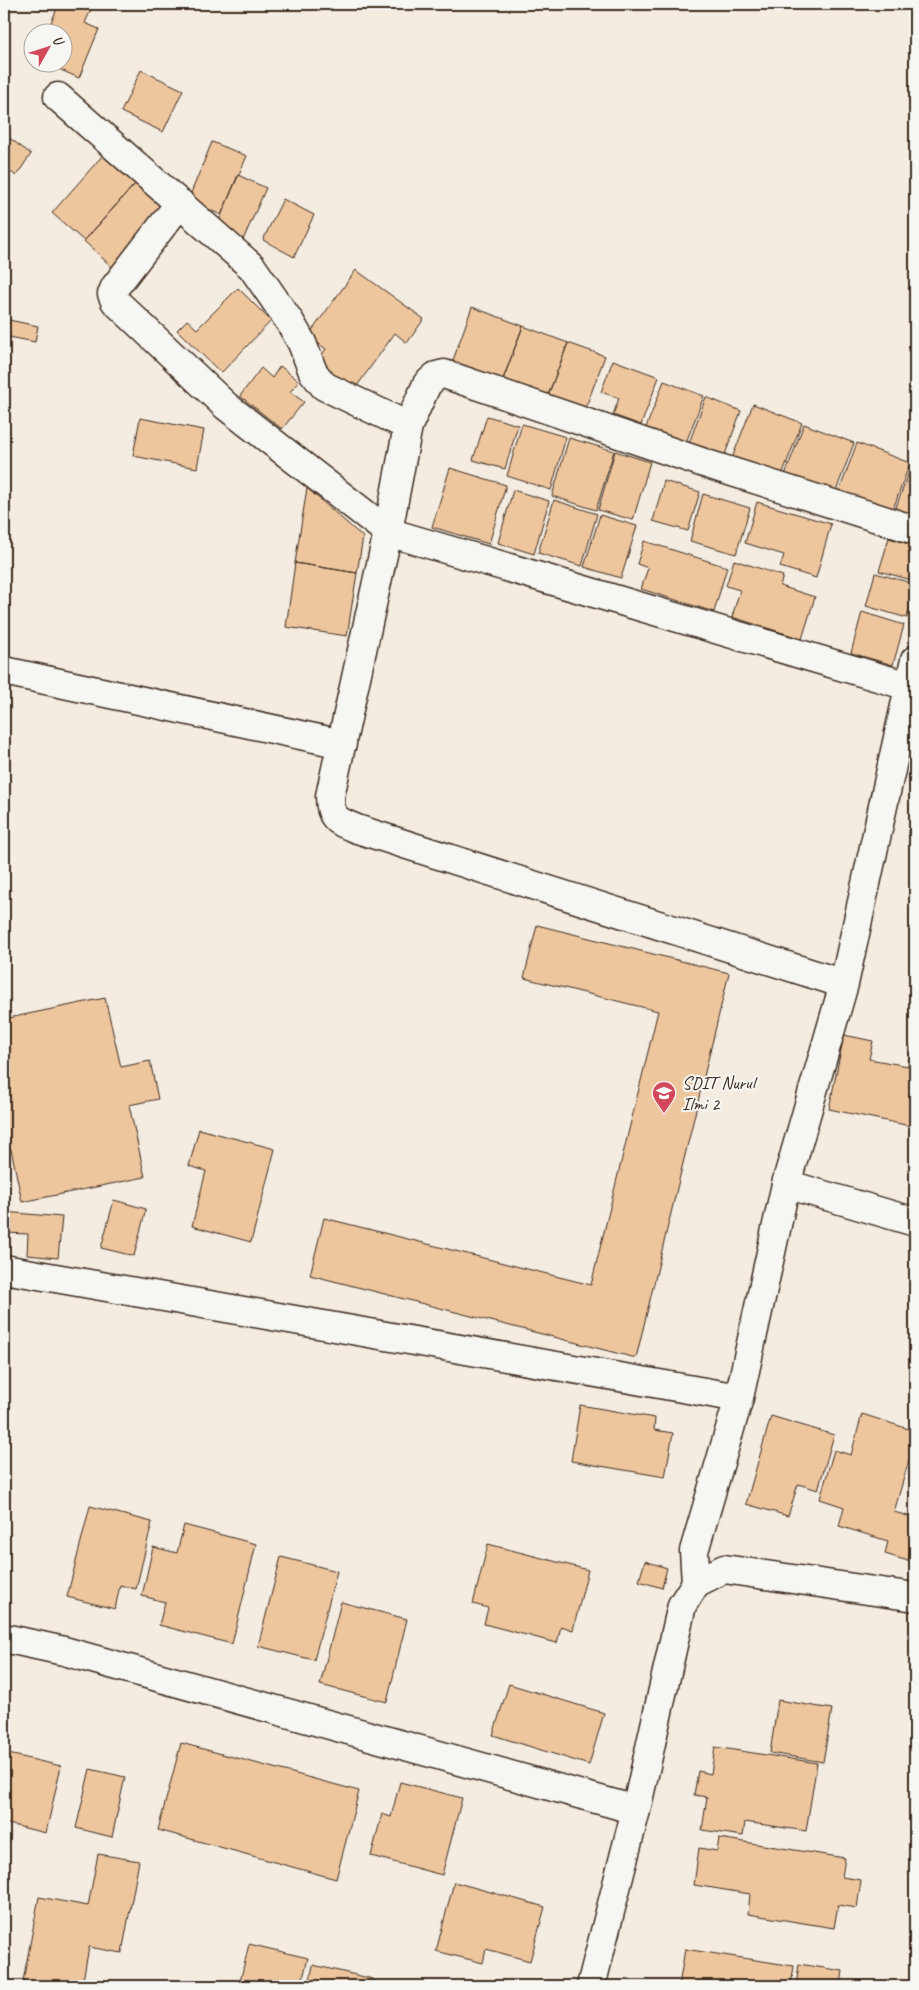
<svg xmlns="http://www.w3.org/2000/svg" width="919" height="1990" font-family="Caveat,sans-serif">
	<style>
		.building { fill: #eec69e; stroke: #3b2a1e }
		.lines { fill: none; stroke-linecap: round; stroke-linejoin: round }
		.street-casing { stroke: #3b2a1e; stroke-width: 31 }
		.secondary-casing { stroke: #3b2a1e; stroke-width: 31 }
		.street { stroke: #f6f6f2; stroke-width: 28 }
		.secondary { stroke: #f6f6f2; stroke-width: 28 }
		.labels { text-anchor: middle; stroke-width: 4; stroke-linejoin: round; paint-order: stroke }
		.poi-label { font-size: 18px; fill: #3b2a1e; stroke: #f6f6f2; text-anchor: start }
	</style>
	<rect width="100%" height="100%" fill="#f4ece1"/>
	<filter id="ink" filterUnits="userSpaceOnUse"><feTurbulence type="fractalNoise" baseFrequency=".02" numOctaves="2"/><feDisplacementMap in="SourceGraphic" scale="10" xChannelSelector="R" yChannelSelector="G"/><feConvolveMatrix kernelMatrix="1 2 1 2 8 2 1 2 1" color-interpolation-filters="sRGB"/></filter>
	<g filter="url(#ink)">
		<path class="building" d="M59 4H85L92 7 85 23 99 29 79 78 43 62H62V32H47Z
			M141 70 183 90 163 132 121 112Z
			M4 134 31 154 16 176 7 169 4 174Z
			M212 142 247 156 221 215 188 200Z
			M103 155 135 184 84 241 52 213Z
			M238 175 266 188 243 240 216 228Z
			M135 184 165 210 113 268 84 241Z
			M283 199 314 215 294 257 263 240Z
			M356 270 424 319 407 343 395 333 354 390 316 363 326 349 308 336Z
			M238 288 271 321 221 373 177 330 187 320 197 329Z
			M472 307 523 326 502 382 452 363Z
			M4 319 38 326 35 342 4 336Z
			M523 326 568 343 547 398 502 382Z
			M568 343 605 356 584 412 547 398Z
			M613 360 659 377 641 425 613 415 619 398 601 392Z
			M280 366 299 381 290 392 304 402 282 429 240 396 261 368 272 378Z
			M664 381 704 396 685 445 645 430Z
			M706 397 741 411 723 460 688 446Z
			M753 404 802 423 780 480 731 461Z
			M487 416 518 425 505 469 473 460Z
			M140 418 204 430 197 468 133 456Z
			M522 424 566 437 551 490 507 476Z
			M804 424 854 443 833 499 783 480Z
			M569 438 614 451 596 510 552 496Z
			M857 443 910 463 890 517 837 497Z
			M615 451 650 462 633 520 598 510Z
			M915 456V524L893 515Z
			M450 468 506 485 489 544 432 527Z
			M664 481 700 492 688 531 653 521Z
			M307 488 363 537 357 573 295 563Z
			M513 490 549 501 534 554 498 543Z
			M703 494 750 508 736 554 690 541Z
			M554 500 597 514 582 566 538 553Z
			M757 502 831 524 816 578 780 567 784 555 745 543Z
			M600 515 637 526 621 578 584 567Z
			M889 538 915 546V581L879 571Z
			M644 541 727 567 714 612 641 589 648 568 637 564Z
			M734 560 783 576 780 586 815 597 802 639 732 617 740 590 726 586Z
			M295 563 357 573 347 636 286 627Z
			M875 573 915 584 907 618 866 606Z
			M862 612 904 625 893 665 851 653Z
			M537 925 729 973 636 1358 310 1275 324 1218 591 1285 658 1011 524 978Z
			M105 998 121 1067 150 1061 158 1099 129 1105 145 1177 22 1202 11 1149 4 1150V1127H5L4 1118V1019Z
			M844 1035 873 1041 869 1059 908 1066 912 1044 915 1045V1127L829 1109Z
			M199 1129 275 1149 251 1242 192 1226 206 1171 189 1166Z
			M114 1200 146 1209 134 1256 101 1248Z
			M4 1212 62 1217 58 1258 27 1255 28 1234 4 1233Z
			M580 1405 655 1418 654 1430 673 1433 665 1477 571 1461Z
			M862 1414 915 1431V1439L894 1512 915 1518V1534L908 1561 885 1554 888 1541 839 1526 844 1507 820 1499 834 1450 851 1455Z
			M771 1416 834 1435 818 1490 798 1484 788 1516 746 1504Z
			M90 1506 152 1522 136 1589 120 1585 115 1609 67 1597Z
			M184 1525 256 1544 232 1644 159 1625 165 1602 142 1596 153 1547 177 1553Z
			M488 1544 588 1570 573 1630 561 1626 557 1643 484 1624 488 1608 473 1604Z
			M281 1557 337 1571 314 1660 258 1646Z
			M645 1561 667 1568 662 1588 639 1581Z
			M341 1602 407 1619 387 1702 320 1685Z
			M509 1684 604 1713 589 1765 493 1735Z
			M778 1700 832 1709 823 1762 770 1753Z
			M181 1743 359 1791 336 1879 158 1830Z
			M715 1747 817 1763 806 1831 745 1822 743 1836 702 1830 707 1797 694 1795 698 1771 711 1774Z
			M4 1753 61 1766 46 1833 4 1823Z
			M90 1769 125 1777 112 1837 76 1828Z
			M400 1782 462 1798 442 1875 371 1856 382 1814 391 1817Z
			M719 1838 845 1858 842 1877 861 1880 857 1908 838 1905 834 1928 748 1914 750 1894 694 1885 699 1848 717 1851Z
			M98 1854 139 1861 122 1953 89 1947 82 1986H22L39 1897 88 1906Z
			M454 1882 545 1907 530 1961 486 1949 483 1963 436 1951Z
			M249 1944 308 1958 301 1986H239Z
			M685 1949 794 1966 791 1986H679Z
			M799 1964 843 1971 841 1986H796Z
			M313 1965 373 1979 372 1986H309Z"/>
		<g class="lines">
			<g class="street-casing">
				<path id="street" d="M58 97 252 267 290 322 302 343 313 372 324 386 408 426
					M180 203 115 287 112 294 115 301 226 406 388 532 330 796C330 819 337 821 357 829L844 984
					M915 660 844 984 786 1184 739 1398 694 1551 696 1583 724 1569 915 1597
					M4 671 342 744
					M908 686 388 532 408 426 427 384 436 376 444 374 707 464 915 530
					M786 1184 915 1222
					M4 1269 739 1398
					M4 1638 64 1651 636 1810"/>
			</g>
			<g class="secondary-casing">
				<path id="secondary" d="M591 1986 636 1810 682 1605 696 1583"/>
			</g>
			<use href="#street" class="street"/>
			<use href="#secondary" class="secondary"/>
		</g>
	</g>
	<defs>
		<g id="school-pin" transform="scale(1.25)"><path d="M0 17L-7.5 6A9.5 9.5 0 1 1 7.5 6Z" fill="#d1495b" stroke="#f6f6f2"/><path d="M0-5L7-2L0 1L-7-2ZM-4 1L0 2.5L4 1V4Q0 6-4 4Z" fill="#fff"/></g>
	</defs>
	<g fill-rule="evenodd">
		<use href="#school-pin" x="664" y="1093"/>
	</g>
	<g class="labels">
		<g class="poi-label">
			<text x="682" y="1089">SDIT Nurul<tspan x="682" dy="21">Ilmi 2</tspan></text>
		</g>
	</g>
	<rect width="919" height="1990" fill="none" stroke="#f6f6f2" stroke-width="20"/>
	<rect x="10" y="10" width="899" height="1970" fill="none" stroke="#3b2a1e" stroke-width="2" filter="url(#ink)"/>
	<g transform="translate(48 48) rotate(51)"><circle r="24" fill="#f6f6f2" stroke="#aba49d"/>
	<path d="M0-4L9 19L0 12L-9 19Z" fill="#d1495b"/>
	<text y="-8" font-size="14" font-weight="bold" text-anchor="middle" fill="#3b2a1e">U</text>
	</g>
</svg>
